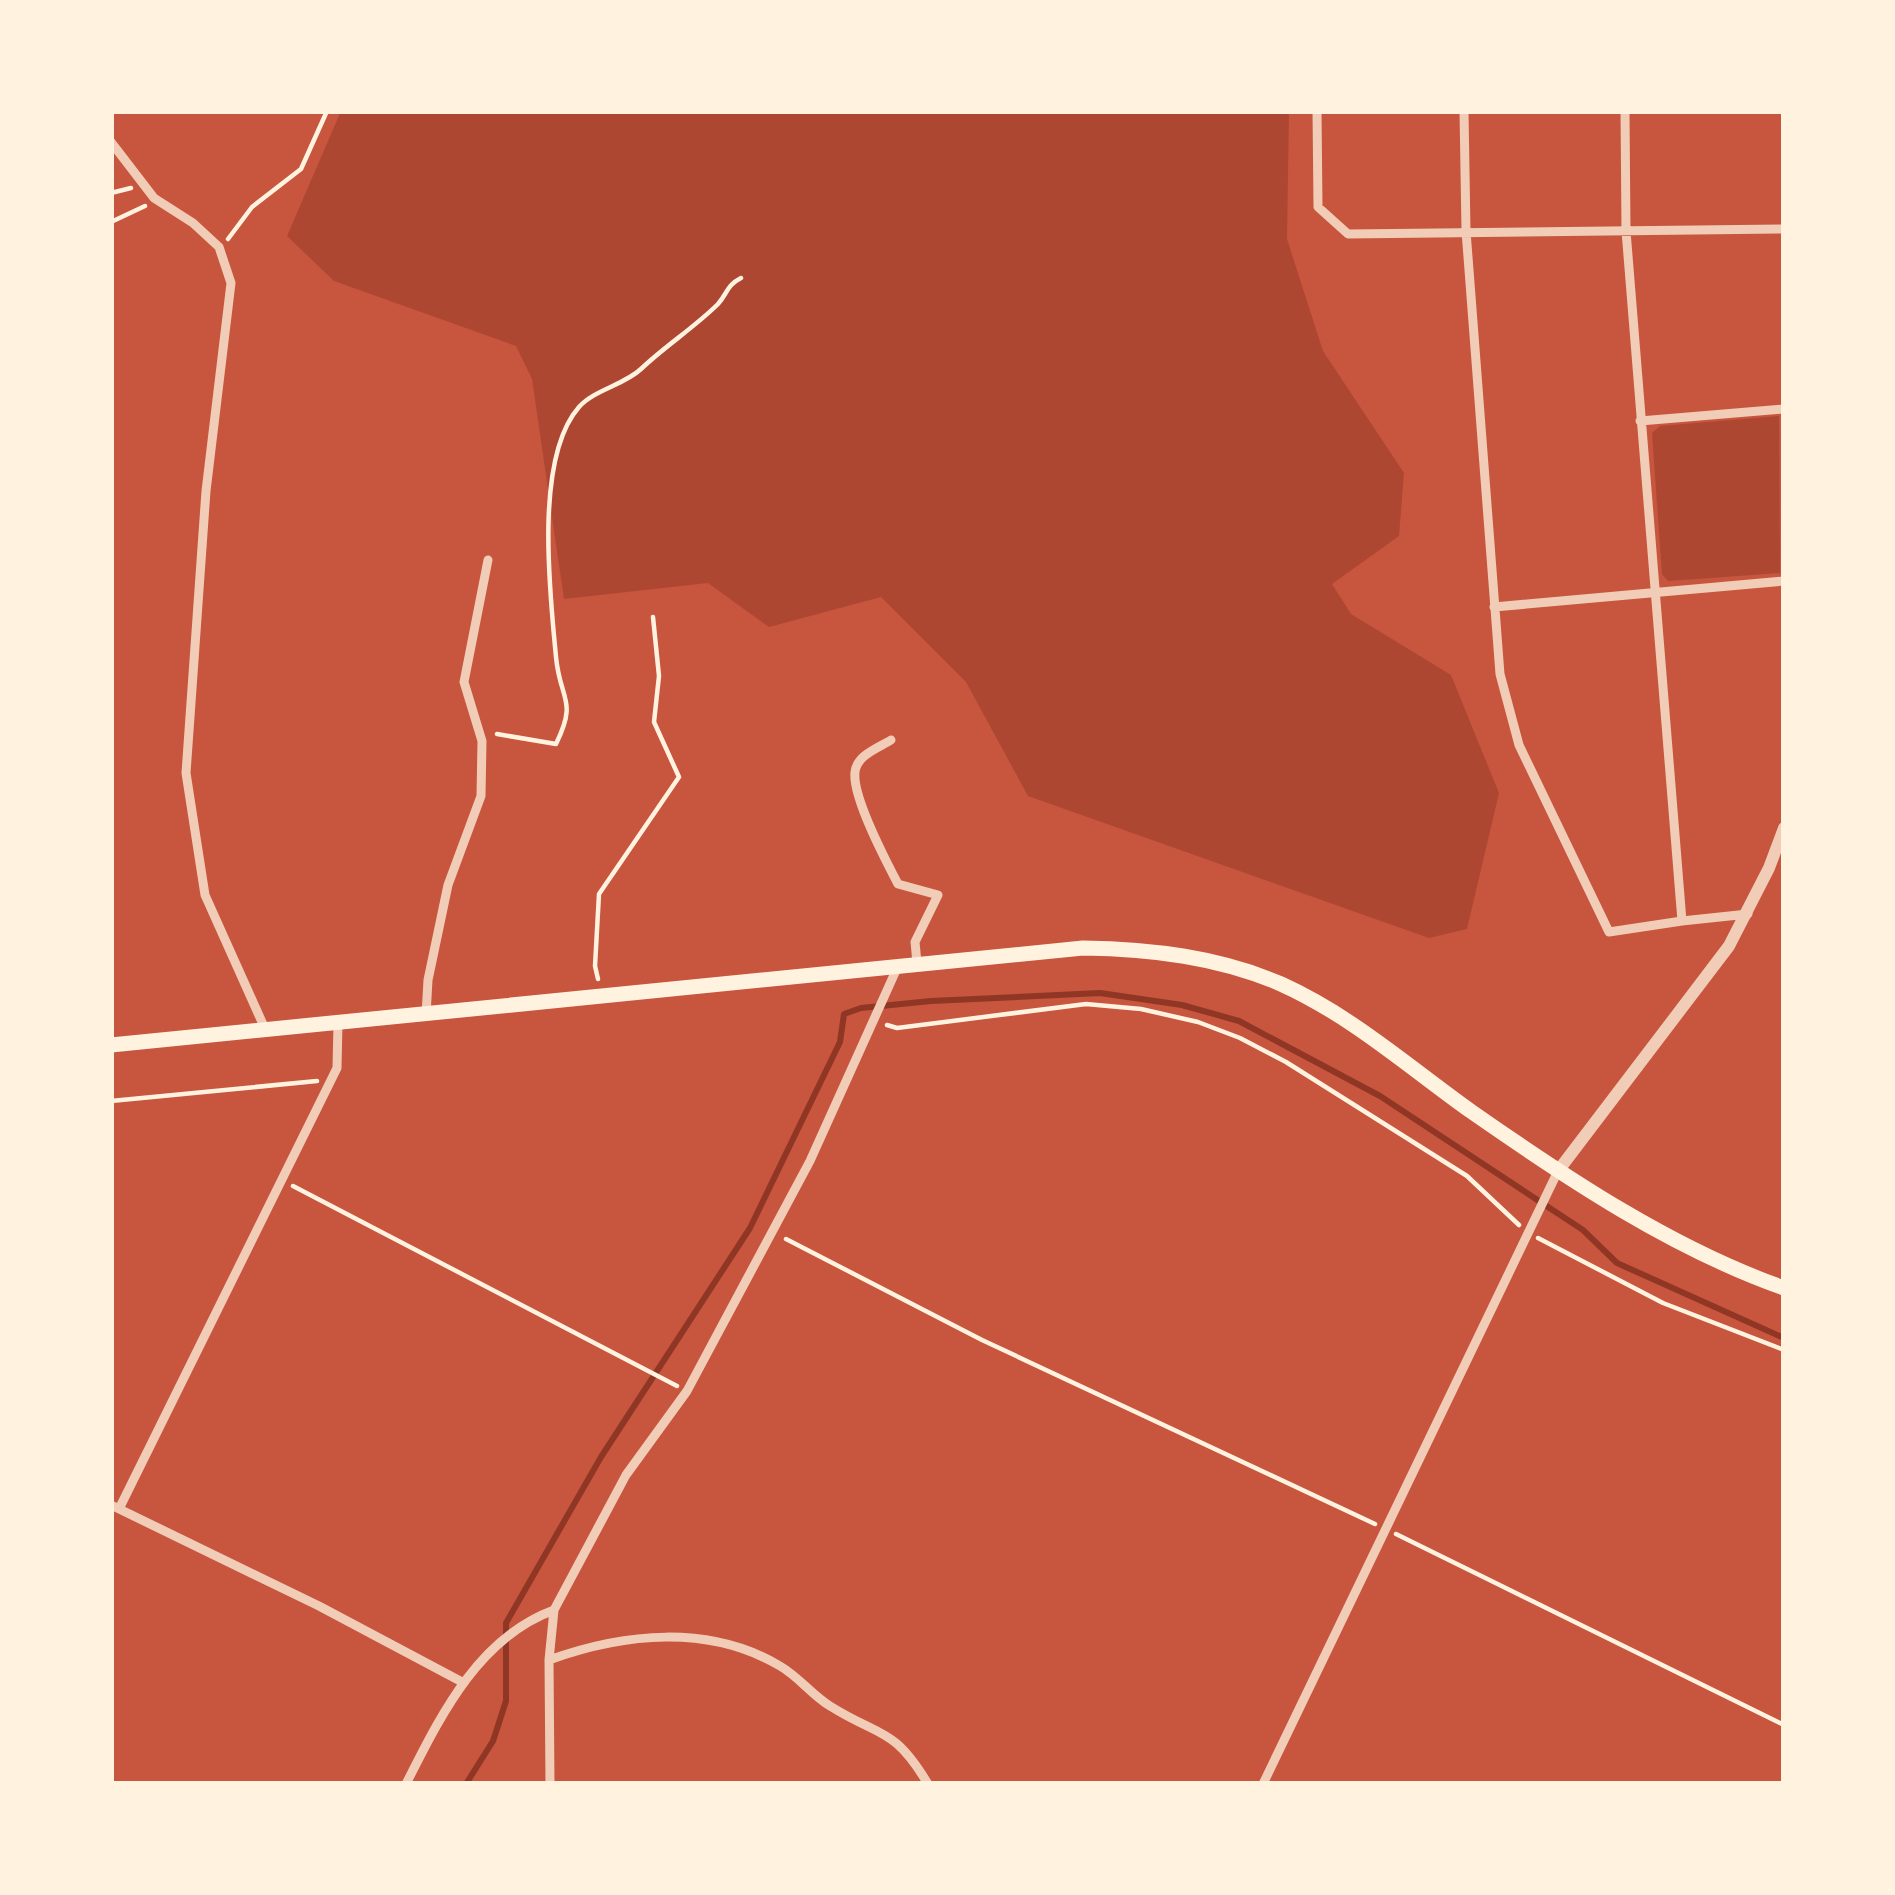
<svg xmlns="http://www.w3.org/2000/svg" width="1895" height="1895" font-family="'Archivo Narrow',sans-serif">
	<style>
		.green { fill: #ae4732 }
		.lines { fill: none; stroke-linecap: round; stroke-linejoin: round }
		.stream { stroke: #8f3625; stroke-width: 6 }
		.path { stroke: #fff3e0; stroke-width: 4.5 }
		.minor { stroke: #f1ccb7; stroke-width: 9 }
		.tertiary { stroke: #f1ccb7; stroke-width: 12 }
		.primary { stroke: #fff3e0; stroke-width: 15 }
	</style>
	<rect width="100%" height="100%" fill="#c8553d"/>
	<path class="green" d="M341 111H1289L1287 239 1323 351 1404 473 1399 536 1332 584 1351 614 1451 675 1499 793 1467 929 1429 938 1028 796 966 682 881 597 769 627 708 583 564 599 532 379 516 346 334 281 287 236Z
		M1779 416 1780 573 1668 581 1662 574 1652 433 1660 426Z"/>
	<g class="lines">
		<path class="stream" d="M466 1784 493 1741 506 1701V1623L601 1457 750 1228 840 1042 844 1014 861 1008 931 1001 1100 993 1182 1005 1239 1021 1380 1096 1583 1230 1617 1263 1784 1338"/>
		<path class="path" d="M111 193 131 188
			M111 222 145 206
			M228 239 252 207 301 169 327 111
			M497 734 556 744C578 699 560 701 556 657 550 593 534 458 579 407 594 390 624 385 641 369 665 346 695 327 718 304 727 294 727 285 741 278
			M598 979 595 966 599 894 679 777 654 722 659 676 653 617
			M887 1025 897 1028 1086 1004 1141 1009 1198 1022 1240 1038 1286 1062 1467 1176 1519 1225
			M111 1101 317 1081
			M293 1186 677 1386
			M1538 1238 1663 1303 1784 1350
			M786 1239 982 1340 1375 1524
			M1396 1534 1784 1725"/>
		<path class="minor" d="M1317 111 1318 207 1348 234 1784 229
			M1464 111 1466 231 1500 674 1519 745 1609 932 1682 921 1626 231 1625 111
			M111 142 154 198 193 223 219 247 231 283 206 491 186 773 205 895 266 1031
			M1640 421 1784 409
			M1494 607 1784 581
			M891 740C878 748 857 755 855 772 852 797 886 861 898 884L938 895 915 942 917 963
			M1682 921 1748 914
			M426 1015 428 980 448 885 481 796 482 741 464 682 488 560
			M111 1505 319 1606 464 1683
			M120 1507 337 1068 338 1023
			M549 1660C624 1633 709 1624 780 1666 799 1677 812 1695 830 1706 881 1738 893 1726 928 1784
			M406 1784C441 1715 478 1638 554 1610
			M550 1784 549 1660 554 1610 626 1475 687 1391 810 1161 898 966
			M1263 1784 1558 1171"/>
		<path class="tertiary" d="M1558 1171 1729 946 1769 868 1784 828"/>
		<path class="primary" d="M111 1045 1083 948C1151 949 1219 957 1281 984 1352 1016 1410 1068 1472 1112 1568 1179 1673 1249 1784 1288"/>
	</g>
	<rect width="1895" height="1895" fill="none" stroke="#fff3e0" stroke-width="228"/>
</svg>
